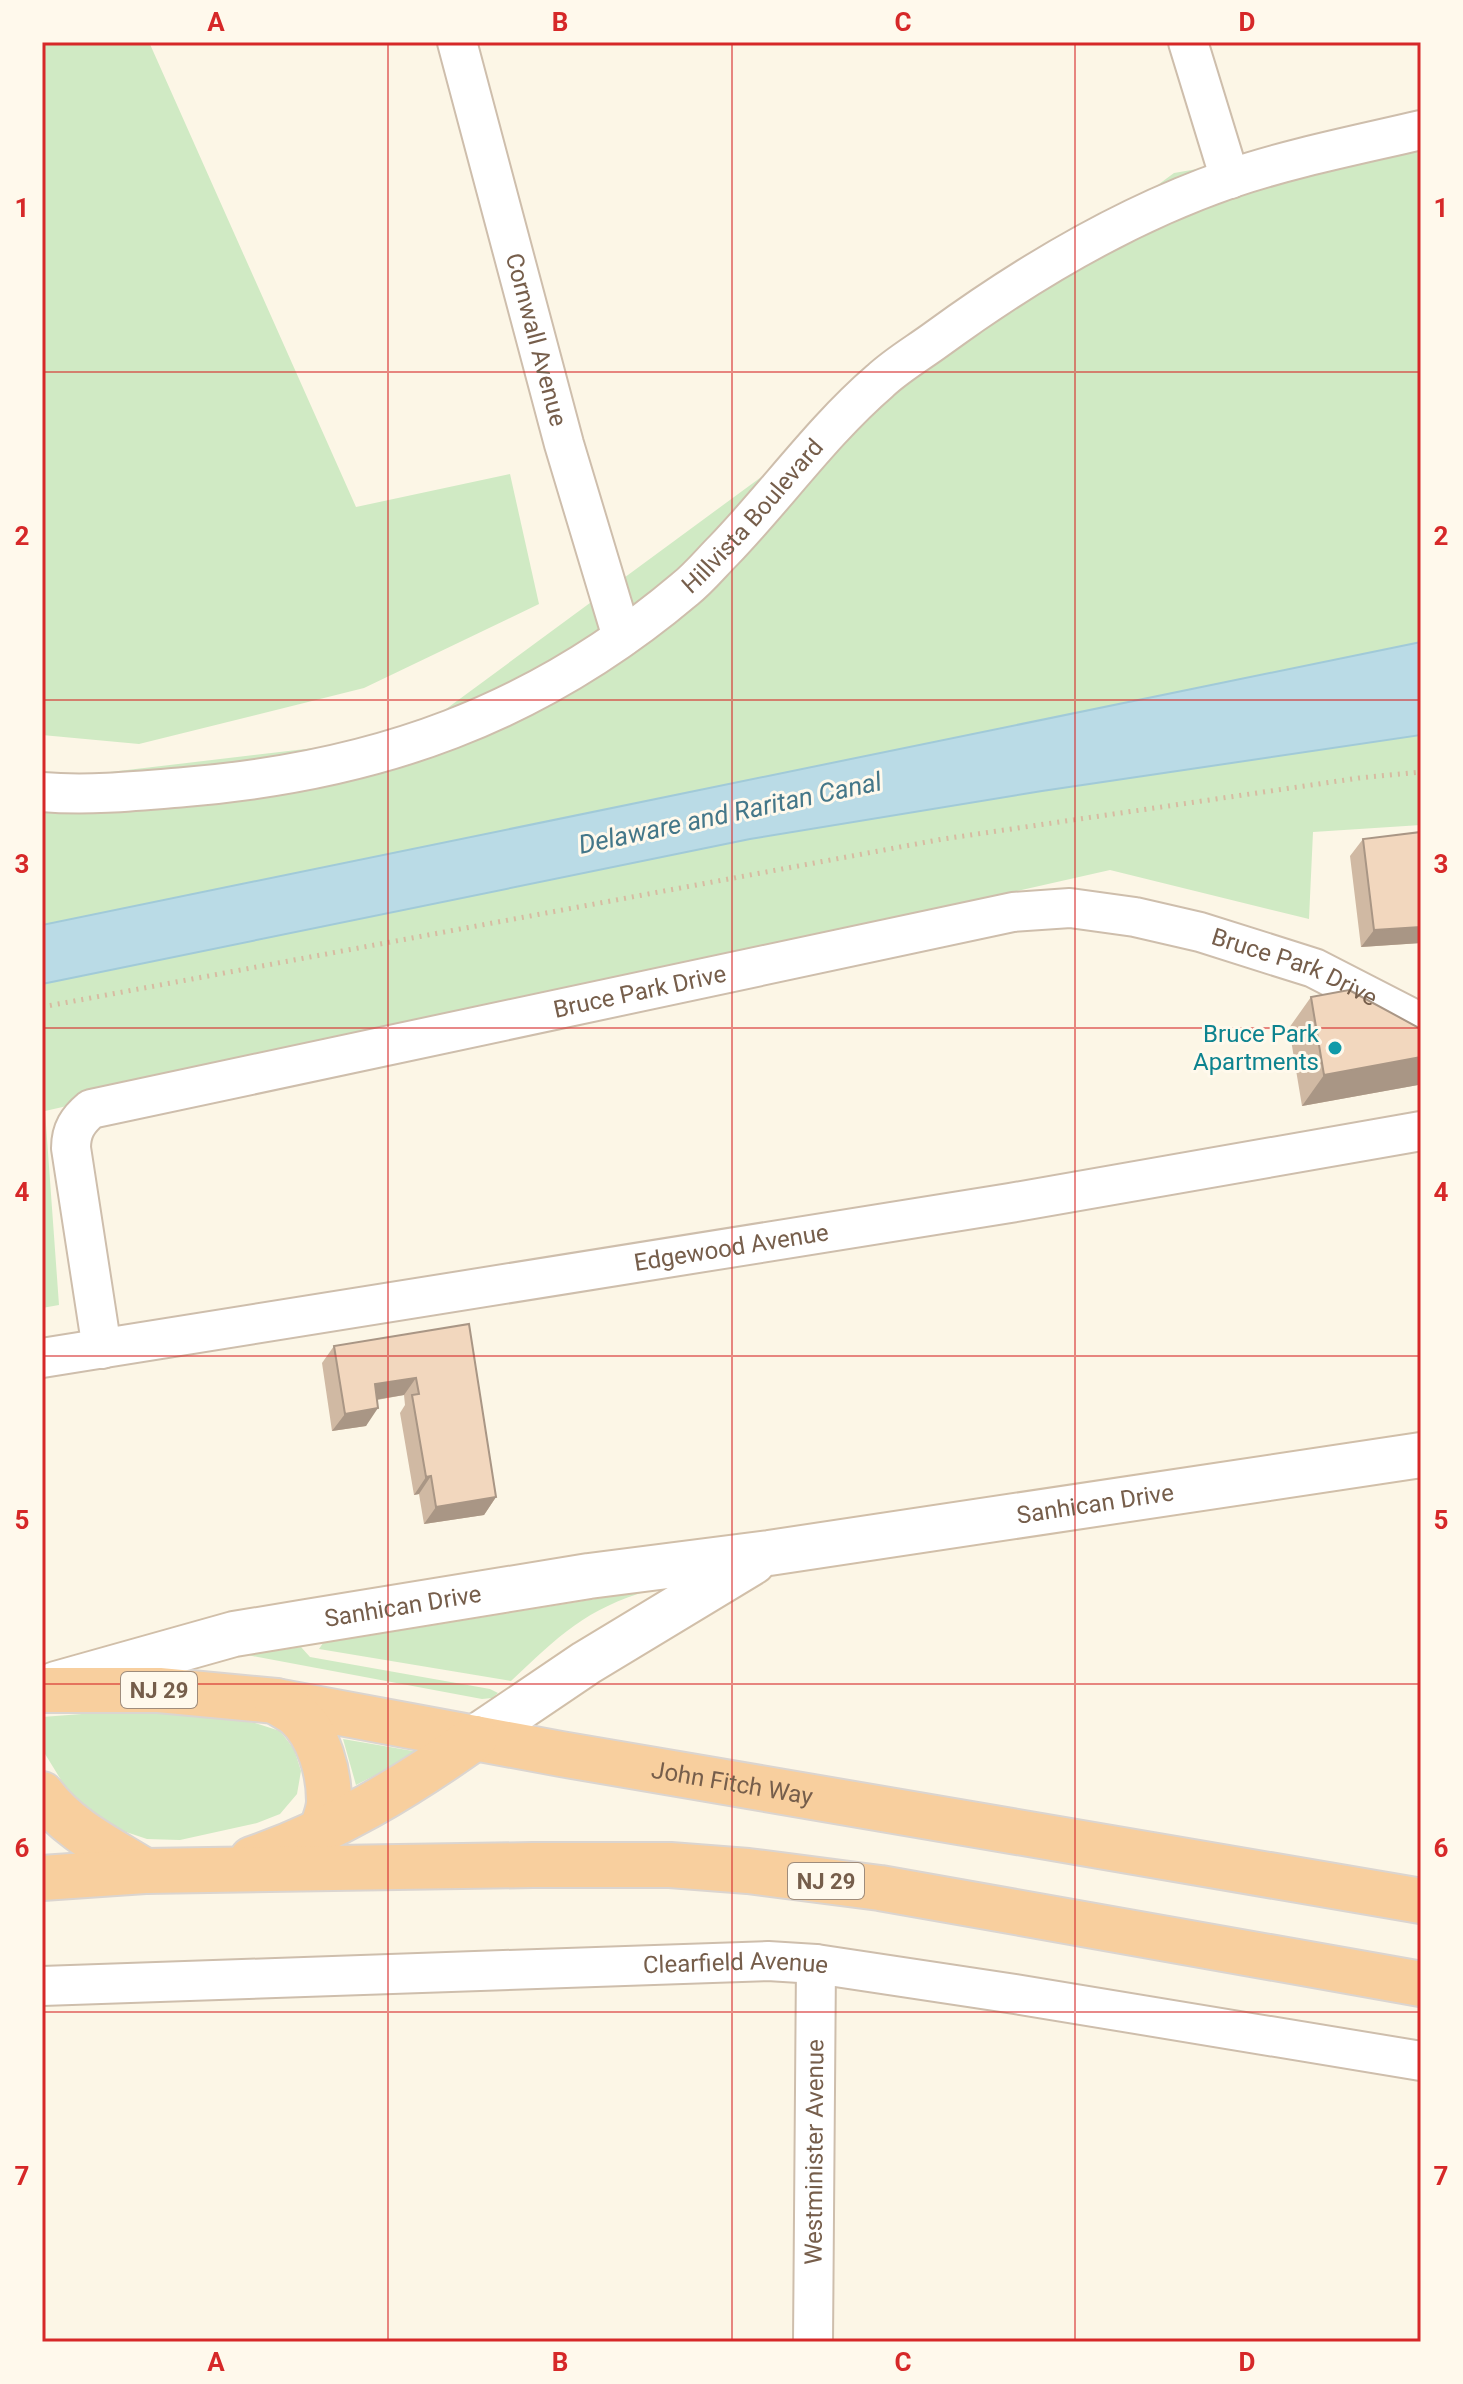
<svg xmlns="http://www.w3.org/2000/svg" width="1463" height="2384" font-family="Roboto,sans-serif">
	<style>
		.green { fill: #d0eac4 }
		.water { fill: #badbe6; stroke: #a1cad8; stroke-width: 2 }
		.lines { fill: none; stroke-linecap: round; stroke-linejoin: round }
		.minor-casing { stroke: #cebeac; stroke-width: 42 }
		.secondary-casing { stroke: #d1bfa9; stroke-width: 48 }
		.trunk-casing { stroke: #dbd5d0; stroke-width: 48 }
		.path { stroke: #d7bba1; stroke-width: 5; stroke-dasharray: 2 6; stroke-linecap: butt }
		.minor { stroke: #fff; stroke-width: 38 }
		.secondary { stroke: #fff; stroke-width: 44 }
		.trunk { stroke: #f8cf9e; stroke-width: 44 }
		.wall { fill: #d0b9a3 }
		.shaded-wall { fill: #a99685 }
		.building { fill: #f2d7be; stroke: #a99685; stroke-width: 2 }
		.grid { fill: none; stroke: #d62828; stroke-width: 2; stroke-opacity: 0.55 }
		.culture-dot { fill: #0f9aa8; stroke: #fff9ec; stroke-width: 3 }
		.labels { text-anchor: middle; stroke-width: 6; stroke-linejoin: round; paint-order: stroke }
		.shield { fill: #fff9ec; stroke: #9f8c7b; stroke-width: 2 }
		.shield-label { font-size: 22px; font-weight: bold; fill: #765e4b }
		.street-label { font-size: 24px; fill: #765e4b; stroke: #fff9ec }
		.culture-label { font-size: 24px; fill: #0d838f; stroke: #fff9ec; text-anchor: end }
		.water-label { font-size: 26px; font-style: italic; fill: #447789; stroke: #fff9ec }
		.neatline { fill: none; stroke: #d62828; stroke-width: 3 }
		.grid-label { font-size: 26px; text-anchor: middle; font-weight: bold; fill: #d62828 }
	</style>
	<rect width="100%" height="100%" fill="#fcf6e6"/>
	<path class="green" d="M42 42H149L356 507 510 474 539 604 364 688 139 744 42 735Z
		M1421 130V642L42 925V780L408 737 1174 173Z
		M1421 735V825L1313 832 1309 919 1110 870 45 1111 59 1305 42 1308V984L750 839 1042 791Z
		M651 1590C586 1608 558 1637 511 1681L319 1649 323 1643Z
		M301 1647 310 1657 490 1689 498 1693 492 1698 482 1699 247 1655Z
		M122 1711 214 1716 255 1723 280 1731 294 1749 301 1771 297 1794 280 1814 257 1823 180 1840 147 1839 114 1828 87 1808 66 1788 42 1749V1717Z
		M343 1739 413 1751 415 1755 356 1785Z"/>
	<path class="water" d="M1421 642V735L1042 791 750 839 42 984V925Z"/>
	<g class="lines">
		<g class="minor-casing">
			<g id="minor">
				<path id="s1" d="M457 42 564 444 622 637"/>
				<path d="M1188 42 1230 179"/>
				<path id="s2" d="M42 792C89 796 138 791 185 787 377 771 536 715 685 589 699 578 711 563 724 550 777 495 822 431 880 381 897 365 918 353 937 339 1026 274 1125 215 1229 179 1291 158 1357 145 1421 130"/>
				<path id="s3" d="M102 1349 71 1148C71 1130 78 1120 91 1109L1013 912 1070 908 1135 917 1200 932 1314 968 1421 1023"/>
				<path id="s4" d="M42 1358 1010 1203 1421 1131"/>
				<path id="s5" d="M42 1986 768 1961 816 1964 1015 1994 1421 2061"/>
				<path id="s6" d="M813 2342 816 1964"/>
			</g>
		</g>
		<g class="secondary-casing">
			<g id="secondary">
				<path id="s7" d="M56 1684 234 1634 307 1622 589 1576 769 1553 1421 1455"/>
				<path d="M475 1738 586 1663 753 1562"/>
			</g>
		</g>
		<g class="trunk-casing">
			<g id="trunk">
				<path id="s8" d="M42 1690H159L276 1701 561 1754 1421 1901"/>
				<path d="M276 1701C282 1706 291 1710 297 1715 319 1735 329 1772 329 1801 329 1811 324 1822 321 1831"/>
				<path d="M42 1794C68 1829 108 1848 145 1871"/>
				<path d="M252 1859C335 1830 404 1788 475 1738"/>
				<path d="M42 1878 145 1871 533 1865H670L748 1871 880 1888 1421 1984"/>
			</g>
		</g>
		<path class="path" d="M42 1007 943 839 1359 778 1421 772"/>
		<use href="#minor" class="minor"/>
		<use href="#secondary" class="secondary"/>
		<use href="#trunk" class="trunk"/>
	</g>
	<path class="wall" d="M1363 839 1421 943 1361 947 1350 856Z
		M1311 997 1418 1085 1302 1106 1289 1028Z
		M469 1324 496 1497 484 1515 424 1524 419 1494 414 1495 400 1413 405 1405 404 1395 377 1400 366 1426 332 1431 322 1363 334 1346Z"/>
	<path class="shaded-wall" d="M1421 927V943L1361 947 1374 930Z
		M1421 1057V1080L1418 1085 1302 1106 1324 1075Z
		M416 1378 404 1395 362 1402 375 1384Z
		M378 1408 366 1426 332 1431 345 1414Z
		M431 1476 419 1494 414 1495 426 1477Z
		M496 1497 484 1515 424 1524 436 1507Z"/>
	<path class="building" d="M1421 832V927L1374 930 1363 839Z
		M1349 990 1421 1029V1057L1324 1075 1311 997Z
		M469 1324 496 1497 436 1507 431 1476 426 1477 412 1395 419 1394 416 1378 375 1384 378 1408 345 1414 334 1346Z"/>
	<path class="grid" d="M388 42V2342M732 42V2342M1075 42V2342M42 372H1421M42 700H1421M42 1028H1421M42 1356H1421M42 1684H1421M42 2012H1421"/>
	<circle class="culture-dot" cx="1335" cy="1048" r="8"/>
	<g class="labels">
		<g class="shield">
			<rect x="121" y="1672" width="76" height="36" rx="6"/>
			<rect x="788" y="1863" width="76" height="36" rx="6"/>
		</g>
		<g class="shield-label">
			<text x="159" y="1698">NJ 29</text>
			<text x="826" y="1889">NJ 29</text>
		</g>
		<g class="street-label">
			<text dy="8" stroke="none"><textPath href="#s1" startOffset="308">Cornwall Avenue</textPath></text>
			<text dy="8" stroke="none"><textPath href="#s2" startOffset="790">Hillvista Boulevard</textPath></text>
			<text dy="8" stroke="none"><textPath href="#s3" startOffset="1482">Bruce Park Drive</textPath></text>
			<text dy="8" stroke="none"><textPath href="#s3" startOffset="810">Bruce Park Drive</textPath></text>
			<text dy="8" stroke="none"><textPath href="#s4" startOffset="698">Edgewood Avenue</textPath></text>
			<text dy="8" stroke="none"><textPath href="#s7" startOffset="1056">Sanhican Drive</textPath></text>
			<text dy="8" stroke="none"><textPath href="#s7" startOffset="356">Sanhican Drive</textPath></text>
			<text dy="8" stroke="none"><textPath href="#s8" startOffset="698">John Fitch Way</textPath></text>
			<text dy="8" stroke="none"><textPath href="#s5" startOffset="694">Clearfield Avenue</textPath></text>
			<text dy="8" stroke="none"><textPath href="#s6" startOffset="190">Westminister Avenue</textPath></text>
		</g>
		<g class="culture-label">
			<text x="1319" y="1042">Bruce Park<tspan x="1319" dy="28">Apartments</tspan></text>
		</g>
		<g class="water-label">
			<text transform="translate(730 813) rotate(-12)" y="9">Delaware and Raritan Canal</text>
		</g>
	</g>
	<rect width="1463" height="2384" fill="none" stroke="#fff9ec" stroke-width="88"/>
	<rect x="44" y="44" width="1375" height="2296" class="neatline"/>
	<g class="grid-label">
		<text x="216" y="31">A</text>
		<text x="560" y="31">B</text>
		<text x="903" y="31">C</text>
		<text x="1247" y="31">D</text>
		<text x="22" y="217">1</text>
		<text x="1441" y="217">1</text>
		<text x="22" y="545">2</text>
		<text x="1441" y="545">2</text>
		<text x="22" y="873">3</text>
		<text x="1441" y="873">3</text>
		<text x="22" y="1201">4</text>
		<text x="1441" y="1201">4</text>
		<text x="22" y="1529">5</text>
		<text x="1441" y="1529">5</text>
		<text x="22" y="1857">6</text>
		<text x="1441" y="1857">6</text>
		<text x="22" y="2185">7</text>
		<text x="1441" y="2185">7</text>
		<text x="216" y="2371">A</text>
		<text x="560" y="2371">B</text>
		<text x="903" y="2371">C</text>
		<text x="1247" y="2371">D</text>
	</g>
</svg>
